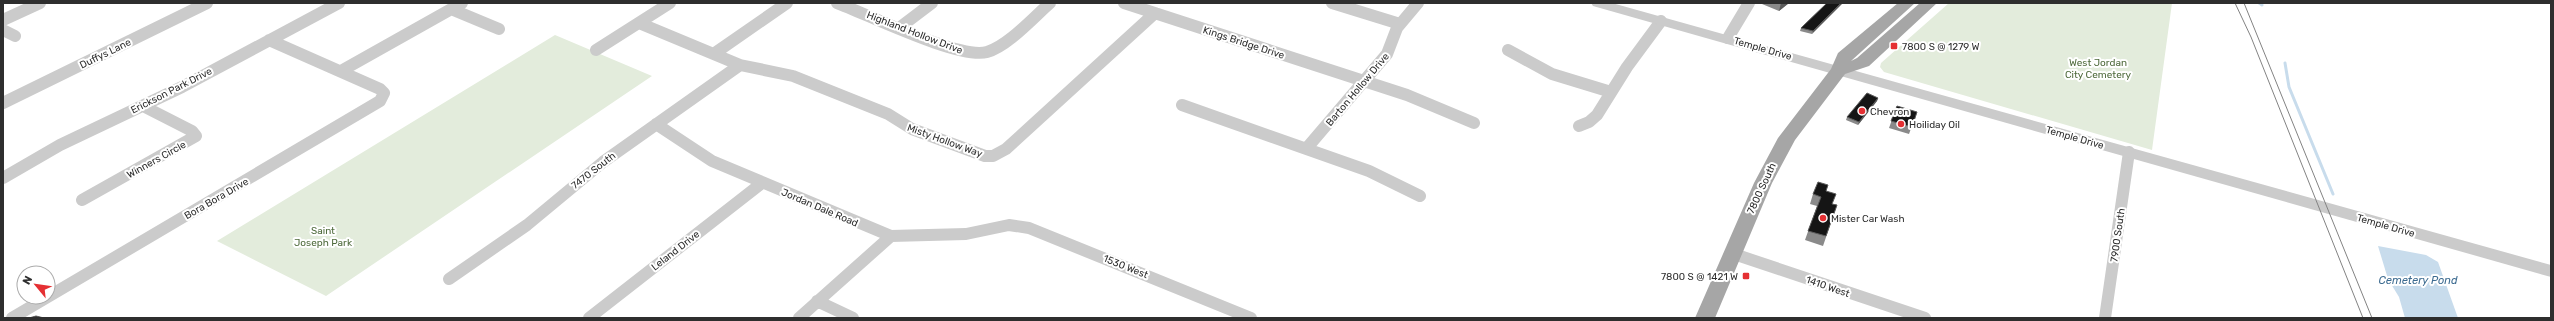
<svg xmlns="http://www.w3.org/2000/svg" width="2554" height="321" font-family="Rubik,sans-serif">
	<style>
		.green { fill: #e3ecdc }
		.water { fill: #c8dcec }
		.lines { fill: none; stroke-linecap: round; stroke-linejoin: round }
		.stream { stroke: #c8dcec; stroke-width: 3 }
		.minor { stroke: #cbcbcb; stroke-width: 12 }
		.tertiary { fill: #cbcbcb; fill-rule: evenodd }
		.primary { fill: #a6a6a6; fill-rule: evenodd }
		.tram { stroke: #838383; stroke-width: 1 }
		.wall { fill: #8a8a8a }
		.shaded-wall { fill: #5b5b5b }
		.building { fill: #151515; stroke: #5b5b5b }
		.poi-dot { fill: #e53033; stroke: #fff; stroke-width: 1.5 }
		.labels { text-anchor: middle; stroke-width: 4; stroke-linejoin: round; paint-order: stroke }
		.street-label { font-size: 10px; fill: #2e2e2e; stroke: #fff }
		.poi-label { font-size: 10px; fill: #2e2e2e; stroke: #fff; text-anchor: start }
		.park-label { font-size: 10px; fill: #4e6a3b; stroke: #fff }
		.water-label { font-size: 11px; font-style: italic; fill: #3c6b90; stroke: #fff }
	</style>
	<rect width="100%" height="100%" fill="#fff"/>
	<path class="green" d="M1949 3H2172L2152 150 1884 72 1880 67 1881 63Z
		M555 35 652 76 326 296 217 241Z"/>
	<path class="water" d="M2378 246 2426 255 2438 262 2458 318H2405L2399 297 2388 279Z"/>
	<g class="lines">
		<path class="stream" d="M2259 3 2262 5
			M2285 63 2289 87 2333 194"/>
		<path class="minor" d="M837 3C867 14 960 60 987 52 1008 46 1034 17 1050 3
			M1124 3 1407 95 1474 123
			M1332 3 1400 24
			M451 9 499 29
			M3 20 40 3
			M639 23 740 65 793 76 888 114 912 129 985 156H993L1006 149 1155 13
			M899 28 932 3
			M3 30 15 36
			M1728 38 1749 3
			M596 50 670 3
			M1508 50 1552 74 1611 92
			M715 53 787 3
			M341 71 462 3
			M3 103 207 3
			M1182 105 1369 171 1420 196
			M656 124 712 161 891 236 966 234 1009 225 1029 228 1251 318
			M1579 126 1589 122 1597 115 1627 67 1661 21
			M1306 149 1387 54 1397 28 1418 3
			M3 178 60 145 182 87 339 3
			M82 200 196 136 192 131 143 106
			M1731 253 1925 318
			M449 279 527 225 603 162 740 65
			M817 301 853 318
			M12 318 380 101 384 93 380 89 269 40
			M589 318 762 183
			M799 318 891 236
			M2105 318 2129 152"/>
		<path class="tertiary" d="M1591 3H1612L2551 265V277L1593 6Z"/>
		<path class="primary" d="M1898 3H1915L1851 61 1857 58 1920 3H1937L1869 66 1845 74 1795 140 1772 183 1715 318H1695L1754 183 1778 138 1831 69 1838 53Z"/>
		<path class="tram" d="M2235 3 2251 37 2363 318
			M2244 3 2372 318"/>
	</g>
	<path class="wall" d="M1762 3H1789L1779 11 1762 4Z
		M1827 3 1812 34 1800 31 1801 28Z
		M1878 98 1877 101 1858 125 1846 120 1847 117Z
		M1897 106 1917 112 1909 134 1889 128Z
		M1826 191 1832 204 1837 205 1823 246 1805 240 1817 206 1810 204 1813 194Z"/>
	<path class="shaded-wall" d="M1781 3H1789L1779 11Z
		M1841 3H1843L1812 34 1813 31Z
		M1878 98 1877 101 1858 125 1859 122Z"/>
	<path class="building" d="M1827 3H1841L1813 31 1801 28Z
		M1867 93 1878 98 1859 122 1847 117Z
		M1897 106 1917 112 1912 127 1891 121Z
		M1818 182 1828 185 1826 191 1836 194 1832 204 1837 205 1826 236 1808 231 1821 197 1813 194Z
		M36 316 44 318H29Z"/>
	<g class="poi-dot">
		<rect x="1890" y="42" width="8" height="8" rx="2"/>
		<circle cx="1862" cy="111" r="4"/>
		<circle cx="1901" cy="124" r="4"/>
		<circle cx="1823" cy="218" r="4"/>
		<rect x="1742" y="272" width="8" height="8" rx="2"/>
	</g>
	<g class="labels">
		<g class="street-label">
			<text transform="translate(915 32) rotate(21)" y="4">Highland Hollow Drive</text>
			<text transform="translate(1244 42) rotate(18)" y="4">Kings Bridge Drive</text>
			<text transform="translate(1763 48) rotate(16)" y="4">Temple Drive</text>
			<text transform="translate(105 53) rotate(-26)" y="4">Duffys Lane</text>
			<text transform="translate(1357 89) rotate(-50)" y="4">Barton Hollow Drive</text>
			<text transform="translate(171 90) rotate(-27)" y="4">Erickson Park Drive</text>
			<text transform="translate(2075 137) rotate(16)" y="4">Temple Drive</text>
			<text transform="translate(945 140) rotate(20)" y="4">Misty Hollow Way</text>
			<text transform="translate(156 159) rotate(-29)" y="4">Winners Circle</text>
			<text transform="translate(593 170) rotate(-38)" y="4">7470 South</text>
			<text transform="translate(1761 188) rotate(-65)" y="4">7800 South</text>
			<text transform="translate(216 198) rotate(-30)" y="4">Bora Bora Drive</text>
			<text transform="translate(820 207) rotate(23)" y="4">Jordan Dale Road</text>
			<text transform="translate(2386 225) rotate(16)" y="4">Temple Drive</text>
			<text transform="translate(2117 235) rotate(-82)" y="4">7900 South</text>
			<text transform="translate(675 250) rotate(-38)" y="4">Leland Drive</text>
			<text transform="translate(1126 266) rotate(22)" y="4">1530 West</text>
			<text transform="translate(1828 286) rotate(19)" y="4">1410 West</text>
		</g>
		<g class="poi-label">
			<text x="1902" y="50">7800 S @ 1279 W</text>
			<text x="1870" y="115">Chevron</text>
			<text x="1909" y="128">Hoiliday Oil</text>
			<text x="1831" y="222">Mister Car Wash</text>
			<text x="1738" y="280" text-anchor="end">7800 S @ 1421 W</text>
		</g>
		<g class="park-label">
			<text x="2098" y="66">West Jordan<tspan x="2098" dy="12">City Cemetery</tspan></text>
			<text x="323" y="234">Saint<tspan x="323" dy="12">Joseph Park</tspan></text>
		</g>
		<g class="water-label">
			<text x="2418" y="284">Cemetery Pond</text>
		</g>
	</g>
	<rect width="2554" height="321" fill="none" stroke="#2e2e2e" stroke-width="8"/>
	<g transform="translate(36 285) rotate(299)"><circle r="19" fill="#ffffff" stroke="#ababab"/>
	<path d="M0-3L7 15L0 10L-7 15Z" fill="#e53033"/>
	<text y="-6" font-size="11" font-weight="bold" text-anchor="middle" fill="#2e2e2e">N</text>
	</g>
</svg>
